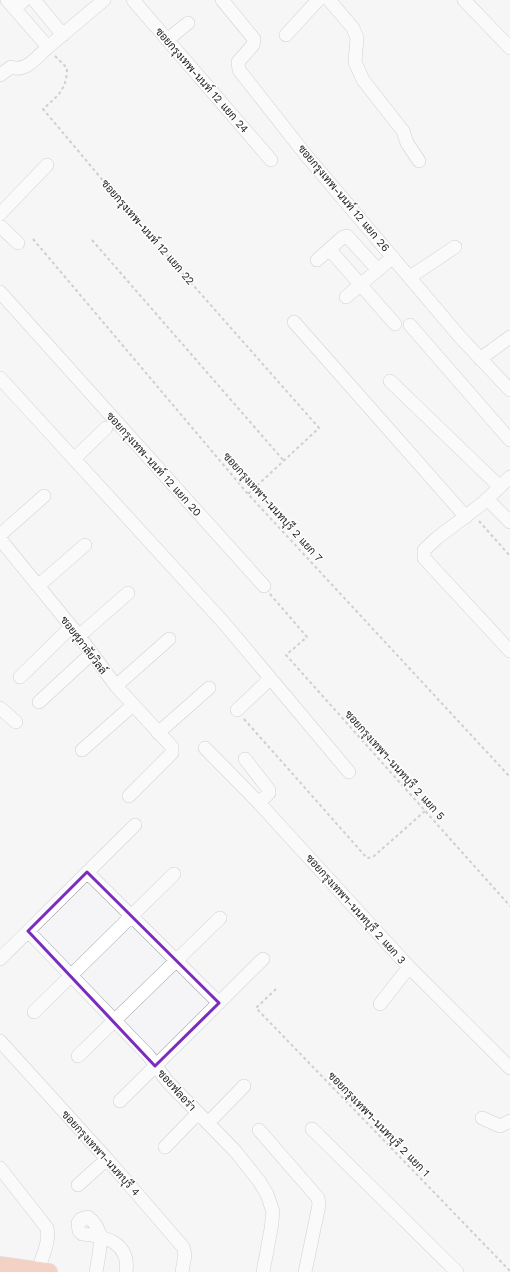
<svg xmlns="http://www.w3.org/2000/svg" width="510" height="1272" font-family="'Work Sans',Sarabun,sans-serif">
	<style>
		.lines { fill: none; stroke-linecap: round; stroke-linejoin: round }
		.minor-casing { stroke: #a3a4a6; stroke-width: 14 }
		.major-casing { stroke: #d1d1d1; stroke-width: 18 }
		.path { stroke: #9e9fa0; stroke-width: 2; stroke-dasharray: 3 3; stroke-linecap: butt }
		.minor { stroke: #fff; stroke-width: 13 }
		.major { stroke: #efa78a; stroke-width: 17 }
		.marked { fill: none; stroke: #7b2cbf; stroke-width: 3; stroke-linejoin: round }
		.labels { text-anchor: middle; stroke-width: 3; stroke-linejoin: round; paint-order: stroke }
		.street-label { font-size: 11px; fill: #1a1b1b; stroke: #fff }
	</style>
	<rect width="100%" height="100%" fill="#f5f5f7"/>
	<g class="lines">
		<g class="minor-casing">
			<path id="minor" d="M7 0 48 47 104 0
				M34 0 63 35
				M133 0 271 160
				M222 0 254 39 253 45 238 62 239 70 305 154 460 337 510 390
				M329 0 353 28 357 38 355 62 363 80 403 131 407 143 419 161
				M464 0 510 48
				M15 9 24 0
				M286 35 318 0
				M167 40 188 23
				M0 75 11 67C25 73 37 57 48 47
				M0 214 47 165
				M0 226 18 243
				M330 250 395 324
				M317 260 343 237 347 236 378 270
				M410 277 455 247
				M0 292 264 586
				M346 297 393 257
				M294 322 466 517
				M410 325 510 440
				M480 359 510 337
				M0 378 224 623 349 772
				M390 381 500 487
				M74 459 106 428
				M510 477 483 503 437 538 424 550V558L510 651
				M487 499 510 522
				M0 535 44 496
				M0 539 79 636 116 686 172 747V753L129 796
				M38 586 85 545
				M79 636 128 593
				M20 677 71 627
				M116 686 169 639
				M39 702 91 654
				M0 708 16 722
				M237 710 270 679
				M158 733 209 688
				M205 748 259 803 409 967 510 1068
				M82 750 133 705
				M245 759 269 790V793L259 803
				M87 872 219 1003
				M28 931 148 1055 167 1081 236 1152 259 1181 267 1194 273 1212 271 1229 263 1272
				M0 959 135 825
				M380 1004 409 967
				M34 1012 174 874
				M0 1041 107 1159 183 1247 185 1255 182 1272
				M78 1056 220 918
				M120 1101 263 959
				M482 1118 500 1126 510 1121
				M208 1123 244 1086
				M312 1129 457 1272
				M259 1130 318 1198 319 1205 305 1272
				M165 1147 198 1113
				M0 1168 47 1228C50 1242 42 1257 38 1270
				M78 1185 107 1159
				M96 1272C99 1252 107 1231 88 1217L81 1219 78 1223 79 1231 82 1234C106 1236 130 1243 126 1272"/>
		</g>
		<g class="major-casing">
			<path id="major" d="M0 1265 49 1272"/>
		</g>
		<path class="path" d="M55 56 67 68C67 89 58 96 43 109L142 227 319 428 248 494
			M33 239 248 494 510 777
			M92 240 284 461
			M479 521 510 556
			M270 594 307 637 286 655 510 906
			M244 719 367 858 373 857 425 811
			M276 989 256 1008 510 1271"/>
		<use href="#minor" class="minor"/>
		<use href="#major" class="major"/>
	</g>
	<path d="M0 0H510V1272H0ZM87 872 219 1003 155 1066 28 931Z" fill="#f5f5f7" fill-opacity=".55" fill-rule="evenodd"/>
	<path class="marked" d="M87 872 219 1003 155 1066 28 931Z"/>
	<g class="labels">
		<g class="street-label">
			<text transform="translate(202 80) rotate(49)" y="4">ซอยกรุงเทพ-นนท์ 12 แยก 24</text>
			<text transform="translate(344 198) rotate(50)" y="4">ซอยกรุงเทพ-นนท์ 12 แยก 26</text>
			<text transform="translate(148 232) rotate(49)" y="4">ซอยกรุงเทพ-นนท์ 12 แยก 22</text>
			<text transform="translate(154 464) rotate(48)" y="4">ซอยกรุงเทพ-นนท์ 12 แยก 20</text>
			<text transform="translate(273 507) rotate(48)" y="4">ซอยกรุงเทพฯ-นนทบุรี 2 แยก 7</text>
			<text transform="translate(84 645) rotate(53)" y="4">ซอยศุภาลัยวิลล์</text>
			<text transform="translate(395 765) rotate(48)" y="4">ซอยกรุงเทพฯ-นนทบุรี 2 แยก 5</text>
			<text transform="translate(356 909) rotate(48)" y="4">ซอยกรุงเทพฯ-นนทบุรี 2 แยก 3</text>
			<text transform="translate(177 1090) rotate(48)" y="4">ซอยฟลอร่า</text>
			<text transform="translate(379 1124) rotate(46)" y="4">ซอยกรุงเทพฯ-นนทบุรี 2 แยก 1</text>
			<text transform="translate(101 1153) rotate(48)" y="4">ซอยกรุงเทพฯ-นนทบุรี 4</text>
		</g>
	</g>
</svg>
